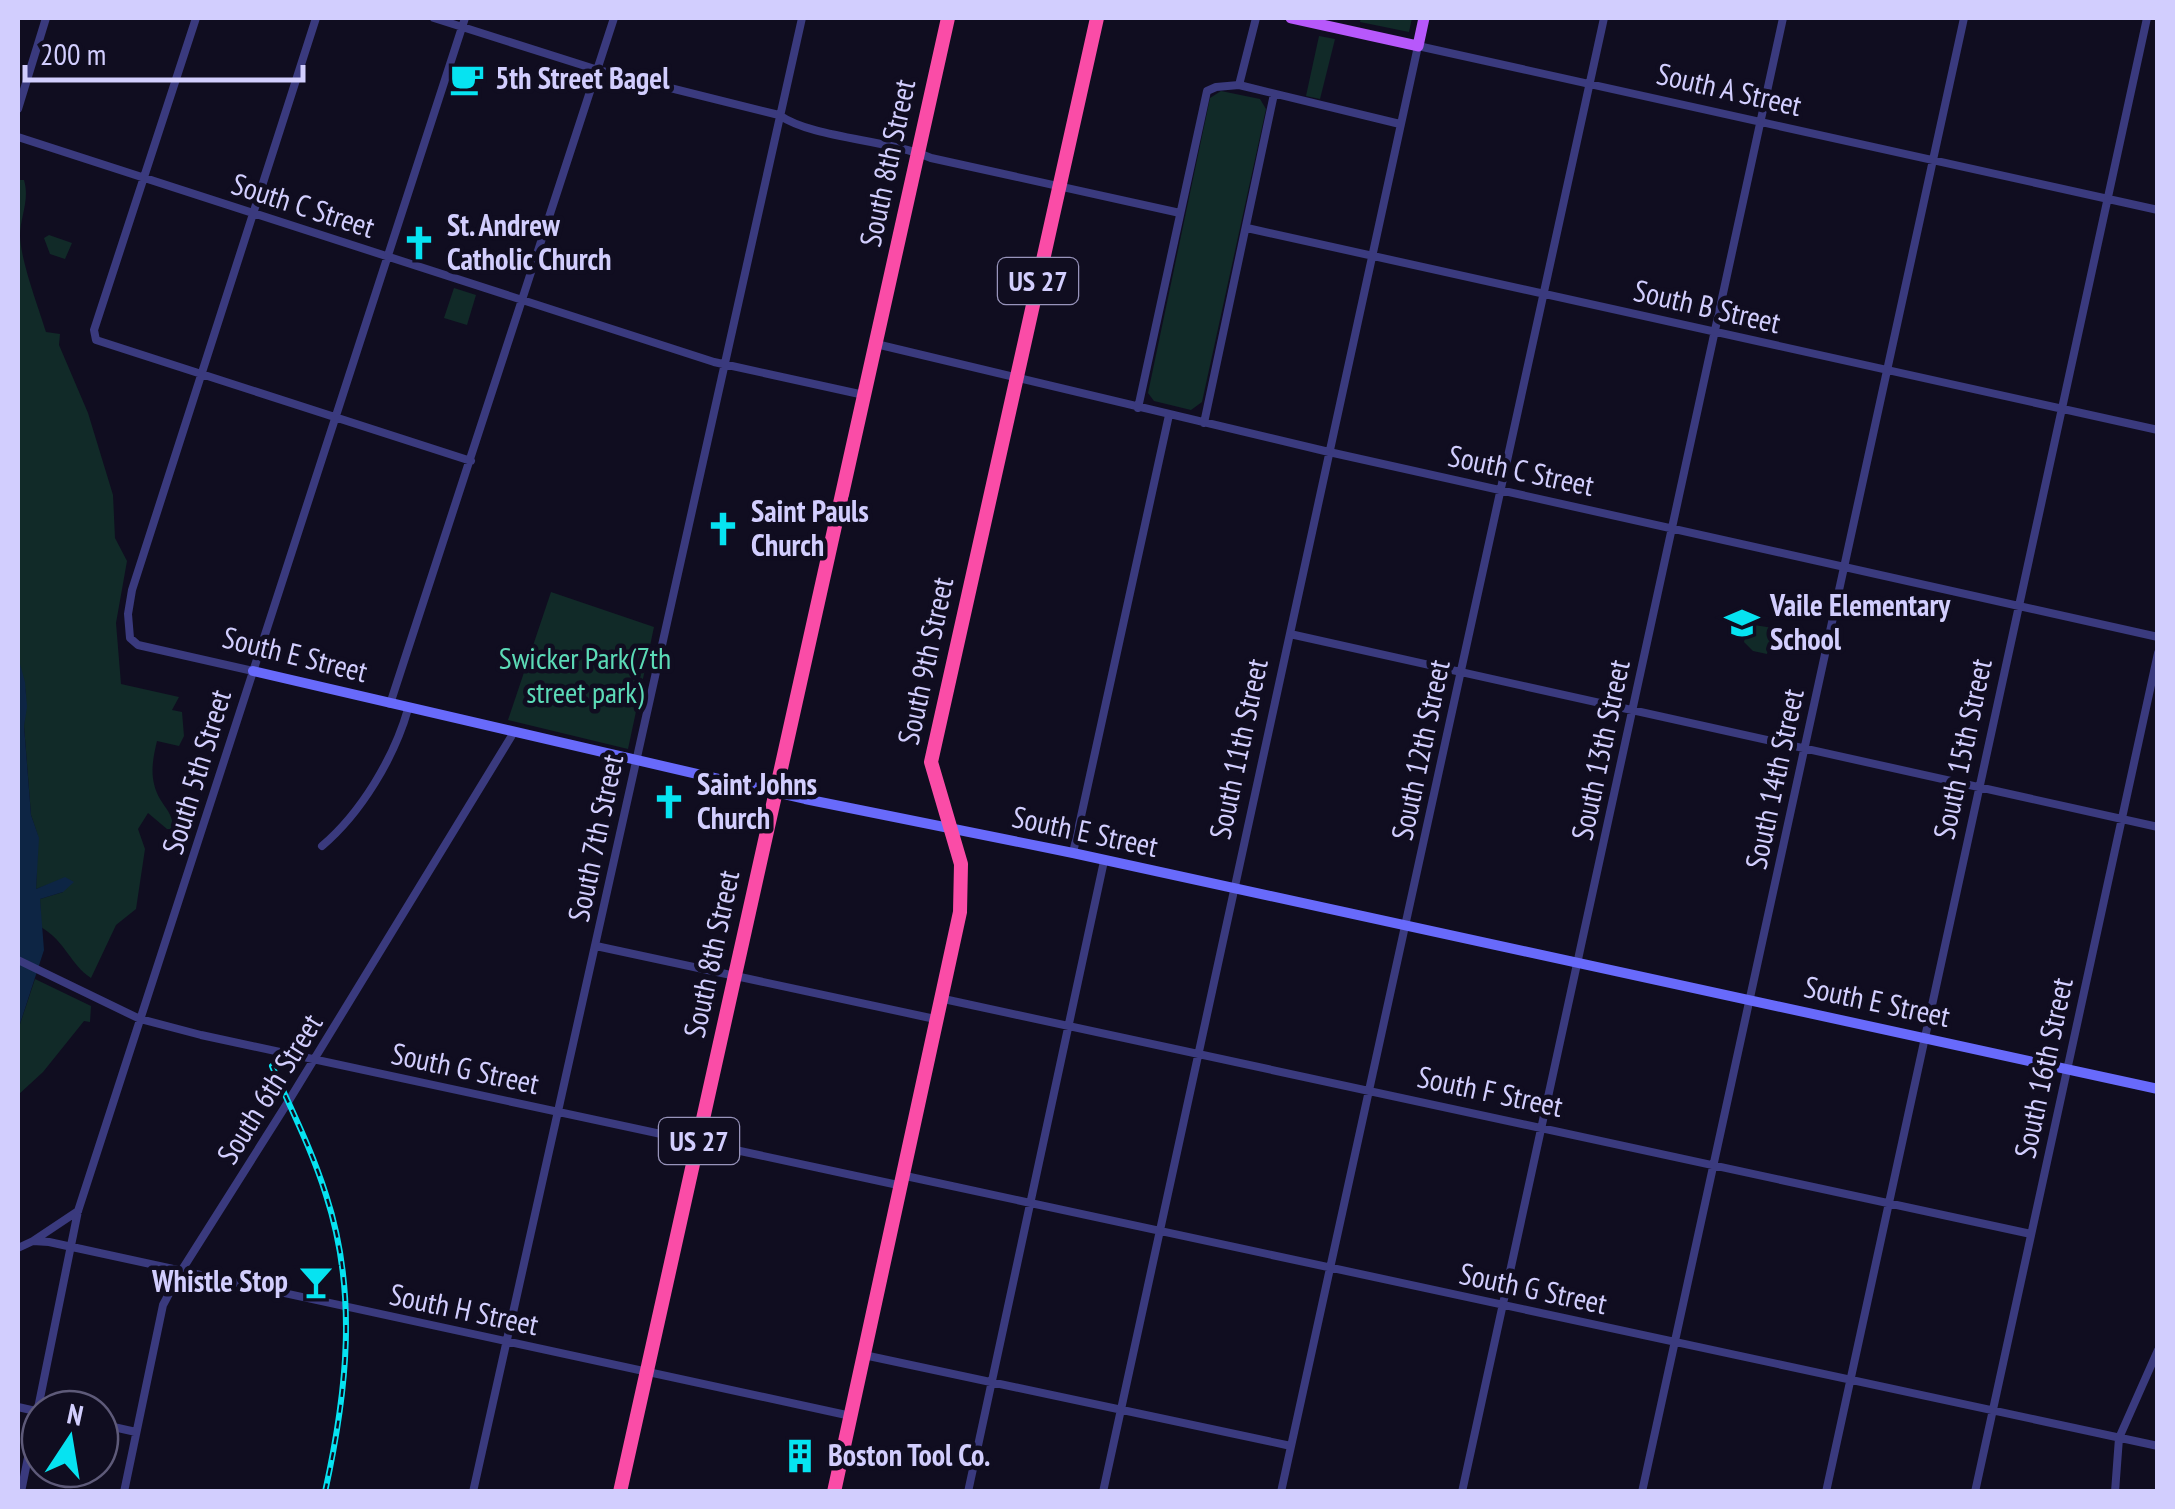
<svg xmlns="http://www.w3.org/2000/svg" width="2175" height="1509" font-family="'PT Sans Narrow',sans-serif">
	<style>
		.green { fill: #112a28 }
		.water { fill: #0d2544 }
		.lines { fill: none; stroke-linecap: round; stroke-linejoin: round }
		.street { stroke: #3a3a7e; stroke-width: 8 }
		.secondary { stroke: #686afb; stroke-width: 10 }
		.primary { stroke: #b758fb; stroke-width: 11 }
		.highway { stroke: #fa4ca7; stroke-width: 14 }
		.rail-casing { stroke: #06e3f1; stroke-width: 6 }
		.rail { stroke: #100d20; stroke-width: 2.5; stroke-dasharray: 8; stroke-linecap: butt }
		.labels { text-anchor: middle; stroke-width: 9; stroke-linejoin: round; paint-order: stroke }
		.shield { fill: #100d20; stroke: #9894bb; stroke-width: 2.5 }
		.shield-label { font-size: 28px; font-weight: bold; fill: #d2cefe }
		.poi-label { font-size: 30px; font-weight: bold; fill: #d2cefe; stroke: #100d20; text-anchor: start }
		.street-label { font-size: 30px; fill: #d2cefe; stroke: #100d20 }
		.park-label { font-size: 30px; fill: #5cdbb7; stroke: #100d20 }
	</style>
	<rect width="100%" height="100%" fill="#100d20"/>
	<path class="green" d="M1361 18H1412L1409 32 1360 22Z
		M1319 36 1335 39 1320 99 1306 96Z
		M1221 91 1260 99 1266 109 1202 402 1191 410 1154 401 1148 393 1210 98Z
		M18 180H24C30 200 20 217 20 236 21 262 38 306 46 332L60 334 59 345 88 413 113 495 115 538 127 561 116 623 121 684 179 697 172 710 182 712 184 736 179 746 157 741C152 762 149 779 160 799 168 812 171 812 174 829H167L148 813 138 829 145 849 136 909 116 925 91 978C70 964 66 942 41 927L40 899 63 892 61 880 36 889 38 836 31 815 24 726 26 693 18 657Z
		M49 235 72 243 65 259 50 254 44 238Z
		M454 288 476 295 467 325 444 318Z
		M551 592 654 627 628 749 508 720Z
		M1748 624 1773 628 1767 654 1753 651 1744 642Z
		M35 979 91 1006 90 1022 84 1021 43 1072 18 1095V1030Z"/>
	<path class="water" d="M18 657 25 682 27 707 24 726 31 815 39 838 36 889 65 877 74 882 63 892 40 899 44 950 18 1030Z"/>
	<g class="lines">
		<path class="street" d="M196 18 94 330 96 340 471 461
			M434 18 598 70 779 115C814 139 887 139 931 158L1180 213
			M1239 85 1256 18
			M18 109 46 18
			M18 137 714 362 864 395
			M1247 228 2158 430
			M876 344 1329 452 2158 637
			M1138 408 1207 91 1216 87 1239 85 1400 124
			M1204 423 1274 94
			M1290 634 2158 827
			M253 671 138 645 130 638 128 614 132 590 316 18
			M390 704 614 18
			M322 846C361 813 394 758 408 709
			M1073 853 1169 415
			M596 946 935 1019
			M18 960 140 1019 201 1035 898 1185
			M939 998 2031 1234
			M901 1175 2158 1446
			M33 1241 78 1211
			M18 1248 33 1241 49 1242 851 1416
			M864 1355 1291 1446
			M18 1407 40 1412
			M100 1424 136 1432
			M21 1492 78 1211 465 18
			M124 1492 163 1305 180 1273 288 1102 514 732
			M473 1492 802 18
			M968 1492 1104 861
			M1103 1492 1418 46 2158 210
			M1281 1492 1604 18
			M1462 1492 1783 18
			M1642 1492 1964 18
			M1826 1492 2147 18
			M1975 1492 2158 653
			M2115 1492 2119 1438 2158 1350"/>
		<path class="secondary" d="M253 671 805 799 1073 853 2158 1089"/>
		<path class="primary" d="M1291 18 1418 46 1424 18"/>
		<path class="highway" d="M620 1492 948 18
			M834 1492 960 912 961 864 931 762 1097 18"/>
		<g class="rail-casing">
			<path id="rail" d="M272 1066C291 1109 312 1150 326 1195 358 1293 347 1392 325 1492"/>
		</g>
		<use href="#rail" class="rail"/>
	</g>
	<defs>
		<g id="cafe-bare" transform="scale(2.7)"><path d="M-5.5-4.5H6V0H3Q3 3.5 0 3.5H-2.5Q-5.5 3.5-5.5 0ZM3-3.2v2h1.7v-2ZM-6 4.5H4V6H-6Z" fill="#06e3f1" stroke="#100d20" stroke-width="2.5" paint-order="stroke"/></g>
		<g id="church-bare" transform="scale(2.7)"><path d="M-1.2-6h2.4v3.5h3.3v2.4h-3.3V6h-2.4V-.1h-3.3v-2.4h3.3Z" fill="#06e3f1" stroke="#100d20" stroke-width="2.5" paint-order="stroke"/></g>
		<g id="school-bare" transform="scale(2.7)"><path d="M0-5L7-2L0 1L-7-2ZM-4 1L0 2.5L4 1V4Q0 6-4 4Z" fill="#06e3f1" stroke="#100d20" stroke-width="2.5" paint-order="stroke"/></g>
		<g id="bar-bare" transform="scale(2.7)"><path d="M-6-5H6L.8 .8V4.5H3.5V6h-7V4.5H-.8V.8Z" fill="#06e3f1" stroke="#100d20" stroke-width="2.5" paint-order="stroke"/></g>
		<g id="building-bare" transform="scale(2.7)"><path d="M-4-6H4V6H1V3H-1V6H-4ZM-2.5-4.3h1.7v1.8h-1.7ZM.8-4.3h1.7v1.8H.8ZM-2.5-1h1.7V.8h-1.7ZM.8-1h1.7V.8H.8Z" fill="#06e3f1" stroke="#100d20" stroke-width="2.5" paint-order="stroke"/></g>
	</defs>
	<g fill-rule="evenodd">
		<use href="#cafe-bare" x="467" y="79"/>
		<use href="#church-bare" x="419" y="243"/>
		<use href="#church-bare" x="723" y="529"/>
		<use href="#school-bare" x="1742" y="623"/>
		<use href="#church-bare" x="669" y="802"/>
		<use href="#bar-bare" x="316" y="1282"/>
		<use href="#building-bare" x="800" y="1456"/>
	</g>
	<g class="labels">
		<g class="shield">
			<rect x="998" y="258" width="80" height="46" rx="8"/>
			<rect x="659" y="1118" width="80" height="46" rx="8"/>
		</g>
		<g class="shield-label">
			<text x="1038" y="291">US 27</text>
			<text x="699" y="1151">US 27</text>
		</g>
		<g class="poi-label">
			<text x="495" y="89">5th Street Bagel</text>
			<text x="447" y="236">St. Andrew<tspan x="447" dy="34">Catholic Church</tspan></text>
			<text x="751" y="522">Saint Pauls<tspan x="751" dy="34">Church</tspan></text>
			<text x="1770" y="616">Vaile Elementary<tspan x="1770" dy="34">School</tspan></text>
			<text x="697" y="795">Saint Johns<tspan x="697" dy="34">Church</tspan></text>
			<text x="288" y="1292" text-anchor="end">Whistle Stop</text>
			<text x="828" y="1466">Boston Tool Co.</text>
		</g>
		<g class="street-label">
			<text transform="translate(1729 90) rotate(13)" y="10">South A Street</text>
			<text transform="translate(888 163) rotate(-78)" y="10">South 8th Street</text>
			<text transform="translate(303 206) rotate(18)" y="10">South C Street</text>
			<text transform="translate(1707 307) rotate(13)" y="10">South B Street</text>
			<text transform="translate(1521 471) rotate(12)" y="10">South C Street</text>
			<text transform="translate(295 655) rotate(14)" y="10">South E Street</text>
			<text transform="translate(926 661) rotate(-78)" y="10">South 9th Street</text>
			<text transform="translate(1239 749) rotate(-78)" y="10">South 11th Street</text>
			<text transform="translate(1963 749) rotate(-78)" y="10">South 15th Street</text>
			<text transform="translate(1421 750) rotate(-78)" y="10">South 12th Street</text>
			<text transform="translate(1601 750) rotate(-78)" y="10">South 13th Street</text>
			<text transform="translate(197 772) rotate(-73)" y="10">South 5th Street</text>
			<text transform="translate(1775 779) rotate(-78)" y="10">South 14th Street</text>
			<text transform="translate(1085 832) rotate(12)" y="10">South E Street</text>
			<text transform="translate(596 838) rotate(-78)" y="10">South 7th Street</text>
			<text transform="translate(712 954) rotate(-78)" y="10">South 8th Street</text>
			<text transform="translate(1877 1002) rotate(12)" y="10">South E Street</text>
			<text transform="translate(2044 1068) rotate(-78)" y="10">South 16th Street</text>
			<text transform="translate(465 1069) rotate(12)" y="10">South G Street</text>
			<text transform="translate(270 1089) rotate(-58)" y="10">South 6th Street</text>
			<text transform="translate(1490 1092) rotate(12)" y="10">South F Street</text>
			<text transform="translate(1533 1289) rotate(12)" y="10">South G Street</text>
			<text transform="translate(464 1310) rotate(12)" y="10">South H Street</text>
		</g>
		<g class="park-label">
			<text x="585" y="669">Swicker Park(7th<tspan x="585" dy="34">street park)</tspan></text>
		</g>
	</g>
	<rect width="2175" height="1509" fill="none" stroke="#d2cefe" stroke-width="40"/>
	<g transform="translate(70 1439) rotate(12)"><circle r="48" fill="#100d20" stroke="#5e5a79" stroke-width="2.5"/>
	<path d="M0-8L18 38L0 25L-18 38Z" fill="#06e3f1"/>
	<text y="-15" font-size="28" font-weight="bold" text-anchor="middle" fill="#d2cefe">N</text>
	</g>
	<path d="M25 65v15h278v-15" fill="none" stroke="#d2cefe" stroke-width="5"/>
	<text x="40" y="65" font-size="30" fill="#d2cefe" stroke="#100d20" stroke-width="8" paint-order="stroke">200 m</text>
</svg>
